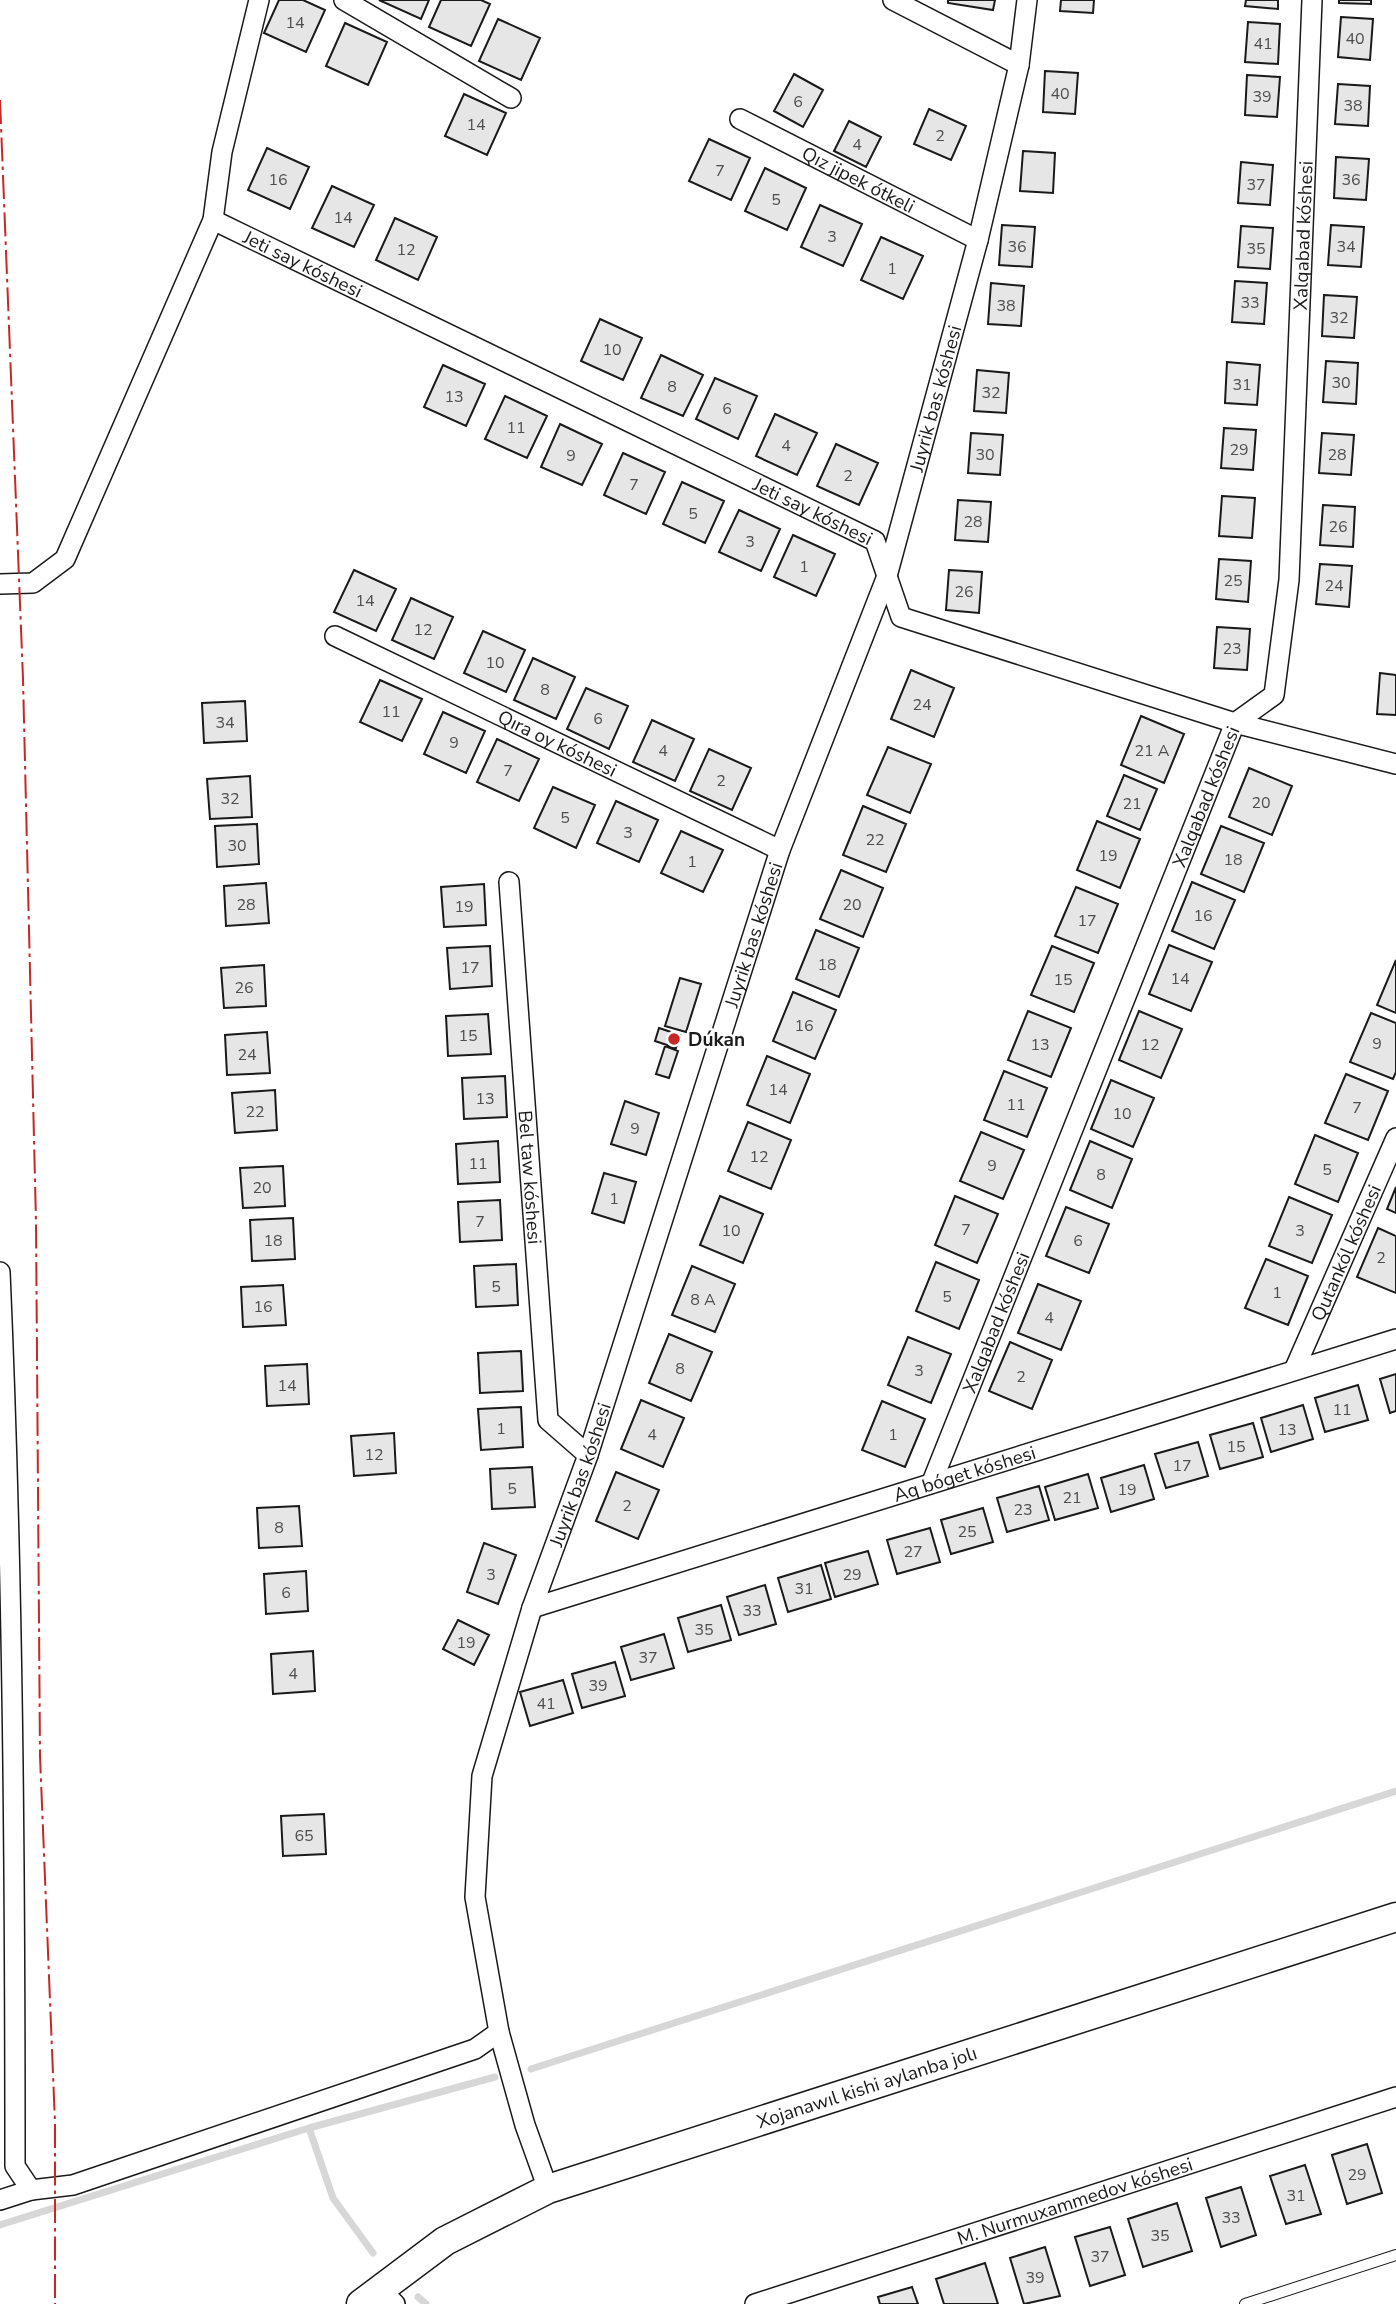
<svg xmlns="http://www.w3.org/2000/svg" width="1396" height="2304" font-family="'Nunito Sans',sans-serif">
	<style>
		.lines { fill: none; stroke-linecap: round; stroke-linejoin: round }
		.stream { stroke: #d7d7d7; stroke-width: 7 }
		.building { fill: #e6e6e6; stroke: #1a1a1a; stroke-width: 2 }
		.lane-casing { stroke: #1a1a1a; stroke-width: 12 }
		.street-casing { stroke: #1a1a1a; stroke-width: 22 }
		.secondary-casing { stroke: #1a1a1a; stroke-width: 31 }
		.lane { stroke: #fff; stroke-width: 10 }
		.street { stroke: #fff; stroke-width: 19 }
		.secondary { stroke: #fff; stroke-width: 28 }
		.power { stroke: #c62828; stroke-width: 2; stroke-dasharray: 24 5 3.5 5; stroke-linecap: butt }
		.poi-dot { fill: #c62828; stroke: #fff; stroke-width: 2.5 }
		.labels { text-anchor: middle; stroke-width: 5; stroke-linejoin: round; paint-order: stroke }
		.number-label { font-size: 16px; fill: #4d4d4d }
		.street-label { font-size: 19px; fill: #1a1a1a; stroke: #fff }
		.poi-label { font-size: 19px; font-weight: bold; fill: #1a1a1a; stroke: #fff; text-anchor: start }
	</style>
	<rect width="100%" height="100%" fill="#fff"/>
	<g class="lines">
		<path class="stream" d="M531 2069 1396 1791
			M309 2128 333 2198 373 2253
			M0 2225 309 2128 495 2077
			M418 2297 426 2304"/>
	</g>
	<path class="building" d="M279 0H303L325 10 306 52 264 33Z
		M379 0H429L421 19Z
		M441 0H481L490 4 471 46 429 27Z
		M948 0H995L993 10 948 3Z
		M1061 0H1094L1093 13 1060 11Z
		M1246 0H1278V9L1245 6Z
		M1339 0H1371V4L1339 3Z
		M1341 17 1373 19 1370 60 1338 57Z
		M498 19 540 38 521 80 479 61Z
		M1248 22 1280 24 1278 64 1245 62Z
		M345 23 387 42 368 85 326 66Z
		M1045 71 1078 73 1075 114 1043 112Z
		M794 74 823 90 803 127 774 111Z
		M1247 75 1280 77 1277 117 1245 115Z
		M1338 84 1370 86 1368 126 1335 124Z
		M464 94 506 113 487 155 445 136Z
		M929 109 966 126 951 160 914 144Z
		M849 121 881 137 866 167 834 151Z
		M709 139 750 158 731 200 689 181Z
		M267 148 309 167 290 209 248 190Z
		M1023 151 1055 153 1053 193 1020 191Z
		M1336 157 1369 159 1366 200 1334 198Z
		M1241 162 1273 165 1270 205 1238 203Z
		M765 168 806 188 787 230 745 211Z
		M332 186 374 205 354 247 312 228Z
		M820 205 862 224 843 266 801 247Z
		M395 218 437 237 418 280 376 260Z
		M1002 225 1035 227 1032 267 999 265Z
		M1331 225 1364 227 1361 267 1328 265Z
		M1241 226 1273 228 1270 269 1238 267Z
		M881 237 923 256 903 299 861 280Z
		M1235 281 1267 283 1264 324 1232 322Z
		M991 283 1024 286 1021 326 988 324Z
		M1324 295 1357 297 1354 338 1322 336Z
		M600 319 642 338 623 380 581 361Z
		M661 355 703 375 683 416 641 398Z
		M1326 361 1358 363 1356 404 1323 402Z
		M1227 362 1260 365 1257 405 1225 403Z
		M443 365 485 384 466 426 424 407Z
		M977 370 1009 373 1006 413 974 411Z
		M715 378 757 396 738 439 696 419Z
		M505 396 547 416 527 458 485 439Z
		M775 414 817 433 797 475 756 456Z
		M560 424 602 444 582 485 541 467Z
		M1224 428 1256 430 1253 470 1221 468Z
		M971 433 1003 435 1000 475 968 473Z
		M1322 433 1354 435 1351 475 1319 473Z
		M836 444 878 463 859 505 817 486Z
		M623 453 665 472 646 514 604 495Z
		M682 482 724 501 705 543 663 524Z
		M1222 496 1255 498 1252 538 1219 536Z
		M958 500 991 502 988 542 955 540Z
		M1323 505 1355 507 1353 547 1320 545Z
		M739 510 780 529 761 571 719 552Z
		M793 535 835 554 816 596 774 577Z
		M1219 559 1251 561 1248 602 1216 599Z
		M1320 564 1352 566 1349 607 1316 604Z
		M354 570 396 589 376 631 334 612Z
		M949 570 982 572 979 613 946 610Z
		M411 598 453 617 434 659 392 640Z
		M1217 627 1250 629 1247 670 1214 668Z
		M483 631 525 650 506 692 464 673Z
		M533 658 575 677 556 719 514 700Z
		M911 670 954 688 934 737 891 719Z
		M1380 673 1396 675V715L1377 714Z
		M380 680 422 699 402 741 360 722Z
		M586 688 628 706 609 749 567 729Z
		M245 701 247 741 204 743 202 703Z
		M443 712 485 731 466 773 424 754Z
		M1141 716 1184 734 1164 783 1121 765Z
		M652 720 694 739 675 781 633 762Z
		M497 739 539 759 519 801 477 782Z
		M888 747 931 764 910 813 867 795Z
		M709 749 751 768 732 810 690 791Z
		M1249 768 1292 786 1272 835 1229 817Z
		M1124 775 1157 789 1140 830 1107 816Z
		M250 776 252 817 210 819 207 779Z
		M553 787 595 805 576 848 534 828Z
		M616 801 658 820 639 862 597 843Z
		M863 806 906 824 886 872 843 855Z
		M1097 821 1140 839 1120 888 1077 870Z
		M257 824 259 864 217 867 215 826Z
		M1221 826 1264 843 1244 892 1201 874Z
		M681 831 723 850 703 892 661 873Z
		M841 870 883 888 863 937 820 919Z
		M1192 882 1235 900 1214 949 1172 931Z
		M266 883 269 923 226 926 224 886Z
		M484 884 486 925 444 927 441 887Z
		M1076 887 1118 904 1098 953 1055 936Z
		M816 930 859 948 839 997 796 979Z
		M1169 945 1212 962 1191 1011 1149 994Z
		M490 946 492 986 450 989 447 948Z
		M1052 946 1094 963 1074 1012 1031 995Z
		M1396 960V1013L1377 1005Z
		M264 965 266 1006 224 1008 221 968Z
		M680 978 701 984 686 1032 665 1026Z
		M793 992 836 1010 815 1059 773 1041Z
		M1028 1011 1071 1028 1051 1077 1008 1060Z
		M1139 1011 1182 1029 1161 1078 1119 1060Z
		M1371 1013 1396 1023V1072L1393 1079 1350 1062Z
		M488 1014 491 1054 448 1056 446 1016Z
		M659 1028 680 1035 676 1048 655 1041Z
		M267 1032 270 1073 227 1075 225 1035Z
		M665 1046 678 1051 669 1078 656 1074Z
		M767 1056 810 1074 790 1123 747 1105Z
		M1004 1071 1047 1088 1027 1137 984 1120Z
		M1346 1074 1388 1091 1368 1140 1325 1123Z
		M505 1076 507 1117 464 1119 462 1078Z
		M1111 1080 1154 1098 1133 1147 1091 1129Z
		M275 1090 277 1130 235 1133 232 1093Z
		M625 1101 659 1113 646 1155 611 1144Z
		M748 1122 791 1140 771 1189 728 1171Z
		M981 1132 1024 1150 1003 1199 960 1181Z
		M1315 1135 1358 1153 1338 1202 1295 1184Z
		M498 1141 500 1182 458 1184 456 1144Z
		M1090 1141 1132 1159 1112 1208 1070 1190Z
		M283 1166 285 1206 243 1208 240 1168Z
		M604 1173 636 1182 624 1223 592 1213Z
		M1396 1187V1213L1387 1209Z
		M720 1196 763 1214 743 1263 700 1245Z
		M955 1196 998 1214 977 1263 935 1245Z
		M1289 1197 1332 1215 1312 1263 1269 1246Z
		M500 1200 502 1240 460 1242 458 1202Z
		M1066 1207 1109 1224 1089 1273 1046 1256Z
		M293 1218 295 1259 252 1261 250 1220Z
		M1378 1228 1396 1236V1293L1357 1277Z
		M1266 1259 1308 1276 1288 1325 1245 1308Z
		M936 1262 979 1280 959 1329 916 1311Z
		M516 1264 518 1305 476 1307 474 1266Z
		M692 1266 735 1284 715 1332 672 1315Z
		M1038 1284 1081 1301 1061 1350 1018 1333Z
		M283 1285 286 1325 243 1327 241 1287Z
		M669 1334 712 1352 691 1401 649 1383Z
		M908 1337 951 1354 931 1403 888 1385Z
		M1010 1342 1052 1360 1032 1409 989 1391Z
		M521 1351 523 1391 480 1393 478 1353Z
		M307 1364 309 1404 267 1406 265 1366Z
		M1396 1374V1411L1390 1413 1380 1379Z
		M1358 1385 1368 1420 1325 1432 1315 1398Z
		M641 1400 684 1418 663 1467 621 1449Z
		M882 1401 925 1419 905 1467 862 1450Z
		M1303 1405 1313 1439 1271 1452 1261 1418Z
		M521 1407 523 1447 481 1450 478 1409Z
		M1253 1423 1263 1457 1220 1469 1210 1435Z
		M394 1433 396 1473 354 1476 351 1436Z
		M1198 1442 1208 1476 1166 1488 1155 1454Z
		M1144 1465 1154 1499 1111 1512 1101 1478Z
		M532 1467 535 1507 492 1509 490 1469Z
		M616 1472 659 1490 638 1539 596 1521Z
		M1088 1474 1098 1508 1055 1520 1045 1487Z
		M1039 1486 1049 1520 1007 1532 997 1498Z
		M299 1506 302 1546 259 1548 257 1508Z
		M983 1508 993 1542 951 1554 941 1520Z
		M930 1528 940 1562 897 1574 887 1540Z
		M484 1543 516 1555 498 1604 467 1592Z
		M868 1551 878 1584 835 1597 825 1563Z
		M821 1565 831 1599 788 1612 778 1578Z
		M306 1571 308 1611 266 1614 264 1574Z
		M765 1585 776 1624 739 1635 727 1597Z
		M721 1605 731 1640 688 1652 678 1618Z
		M458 1620 489 1635 474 1665 443 1649Z
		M664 1634 674 1668 631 1680 621 1647Z
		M313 1651 315 1691 273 1694 271 1654Z
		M615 1662 625 1696 582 1708 572 1674Z
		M563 1680 573 1713 530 1726 520 1692Z
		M324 1814 326 1854 283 1856 281 1816Z
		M1367 2144 1382 2193 1347 2204 1332 2155Z
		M1305 2165 1321 2214 1286 2224 1270 2176Z
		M1241 2187 1256 2235 1221 2247 1206 2198Z
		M1177 2203 1192 2251 1143 2267 1128 2219Z
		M1110 2227 1125 2275 1090 2286 1075 2237Z
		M1045 2247 1060 2296 1024 2304 1010 2258Z
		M985 2263 998 2304H944L936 2279Z
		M912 2287 918 2304H880L878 2297Z"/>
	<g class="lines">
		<g class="lane-casing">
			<path id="lane" d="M1245 2304 1396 2255"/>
		</g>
		<g class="street-casing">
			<g id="street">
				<path d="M344 0 511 98"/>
				<path d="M893 0 1019 65"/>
				<path id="s1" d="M740 119 978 240"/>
				<path id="s2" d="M213 220 875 541 901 617 1235 723 1396 764"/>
				<path d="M0 584 33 583 65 559 213 220 222 152 259 0"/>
				<path id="s3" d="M335 636 780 850"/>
				<path id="s4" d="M509 882 548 1420 588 1455"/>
				<path d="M0 1272C13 1570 15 1868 15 2166L31 2190"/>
				<path id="s5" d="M1295 1368 1396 1138"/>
				<path id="s6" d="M932 1482 1235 723 1274 695 1289 580 1312 0"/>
				<path id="s7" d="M532 1608 1396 1339"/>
				<path id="s8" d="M548 2189 525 2125 499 2032 475 1897 482 1776 532 1608 588 1455 780 850 887 576 978 240 1019 65 1027 0"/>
				<path d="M0 2200 31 2190 73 2185 475 2049 499 2032"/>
				<path d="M380 2289 395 2304"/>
				<path id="s9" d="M755 2304 1396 2097"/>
			</g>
		</g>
		<g class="secondary-casing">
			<g id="secondary">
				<path id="s10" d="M361 2304 445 2241 548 2189 1396 1917"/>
			</g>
		</g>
		<use href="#lane" class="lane"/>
		<use href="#street" class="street"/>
		<use href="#secondary" class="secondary"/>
		<path class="power" d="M0 100 23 679 36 1222 40 1756 55 2123V2304"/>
	</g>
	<circle class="poi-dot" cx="674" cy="1039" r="7"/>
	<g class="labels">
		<g class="number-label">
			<text x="295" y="28">14</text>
			<text x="1355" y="44">40</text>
			<text x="1263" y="49">41</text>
			<text x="1060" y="99">40</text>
			<text x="1262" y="102">39</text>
			<text x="798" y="107">6</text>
			<text x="1353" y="111">38</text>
			<text x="476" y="130">14</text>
			<text x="940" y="141">2</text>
			<text x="857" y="150">4</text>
			<text x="720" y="176">7</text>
			<text x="278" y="185">16</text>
			<text x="1351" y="185">36</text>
			<text x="1256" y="190">37</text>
			<text x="776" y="205">5</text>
			<text x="343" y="223">14</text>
			<text x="832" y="242">3</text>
			<text x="1017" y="252">36</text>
			<text x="1346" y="252">34</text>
			<text x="1256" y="254">35</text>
			<text x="406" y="255">12</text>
			<text x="892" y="274">1</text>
			<text x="1250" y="308">33</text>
			<text x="1006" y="311">38</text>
			<text x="1339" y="323">32</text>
			<text x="612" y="355">10</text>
			<text x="1341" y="388">30</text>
			<text x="1242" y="390">31</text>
			<text x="672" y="392">8</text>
			<text x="991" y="398">32</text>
			<text x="454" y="402">13</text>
			<text x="727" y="414">6</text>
			<text x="516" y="433">11</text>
			<text x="786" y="451">4</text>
			<text x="1239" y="455">29</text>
			<text x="985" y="460">30</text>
			<text x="1337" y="460">28</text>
			<text x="571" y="461">9</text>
			<text x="848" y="481">2</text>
			<text x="634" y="490">7</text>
			<text x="693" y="519">5</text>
			<text x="973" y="527">28</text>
			<text x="1338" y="532">26</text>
			<text x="750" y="547">3</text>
			<text x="804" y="572">1</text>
			<text x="1233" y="586">25</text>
			<text x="1334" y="591">24</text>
			<text x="964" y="597">26</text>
			<text x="365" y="606">14</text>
			<text x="423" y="635">12</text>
			<text x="1232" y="654">23</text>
			<text x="495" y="668">10</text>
			<text x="545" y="695">8</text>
			<text x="922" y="710">24</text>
			<text x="391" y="717">11</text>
			<text x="598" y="724">6</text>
			<text x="225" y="728">34</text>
			<text x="454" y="748">9</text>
			<text x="663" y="756">4</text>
			<text x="1152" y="756">21 А</text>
			<text x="508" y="776">7</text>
			<text x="721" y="786">2</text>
			<text x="230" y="804">32</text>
			<text x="1261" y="808">20</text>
			<text x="1132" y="809">21</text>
			<text x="565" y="823">5</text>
			<text x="628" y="838">3</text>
			<text x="875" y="845">22</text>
			<text x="237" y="851">30</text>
			<text x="1108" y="861">19</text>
			<text x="1233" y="865">18</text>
			<text x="692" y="867">1</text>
			<text x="246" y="910">28</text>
			<text x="852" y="910">20</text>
			<text x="464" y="912">19</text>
			<text x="1203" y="921">16</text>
			<text x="1087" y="926">17</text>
			<text x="827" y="970">18</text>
			<text x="470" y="973">17</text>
			<text x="1180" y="984">14</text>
			<text x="1063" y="985">15</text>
			<text x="244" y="993">26</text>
			<text x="804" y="1031">16</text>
			<text x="468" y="1041">15</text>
			<text x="1377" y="1049">9</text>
			<text x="1040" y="1050">13</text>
			<text x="1150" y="1050">12</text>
			<text x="247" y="1060">24</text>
			<text x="778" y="1095">14</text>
			<text x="485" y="1104">13</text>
			<text x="1016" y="1110">11</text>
			<text x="1357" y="1113">7</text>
			<text x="255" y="1117">22</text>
			<text x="1122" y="1119">10</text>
			<text x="635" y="1134">9</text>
			<text x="759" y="1162">12</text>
			<text x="478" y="1169">11</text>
			<text x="992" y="1171">9</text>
			<text x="1327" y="1175">5</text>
			<text x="1101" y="1180">8</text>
			<text x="262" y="1193">20</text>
			<text x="614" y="1204">1</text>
			<text x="480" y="1227">7</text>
			<text x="966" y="1235">7</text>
			<text x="731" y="1236">10</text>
			<text x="1300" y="1236">3</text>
			<text x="273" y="1246">18</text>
			<text x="1078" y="1246">6</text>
			<text x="1381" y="1263">2</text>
			<text x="496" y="1292">5</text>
			<text x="1277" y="1298">1</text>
			<text x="947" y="1302">5</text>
			<text x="703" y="1305">8 А</text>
			<text x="263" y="1312">16</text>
			<text x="1049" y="1323">4</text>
			<text x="680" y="1374">8</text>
			<text x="919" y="1376">3</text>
			<text x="1021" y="1382">2</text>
			<text x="287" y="1391">14</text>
			<text x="1342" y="1415">11</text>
			<text x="501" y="1434">1</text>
			<text x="1287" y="1435">13</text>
			<text x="652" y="1440">4</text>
			<text x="893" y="1440">1</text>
			<text x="1236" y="1452">15</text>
			<text x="374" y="1460">12</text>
			<text x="1182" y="1471">17</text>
			<text x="512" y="1494">5</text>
			<text x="1127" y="1495">19</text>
			<text x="1072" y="1503">21</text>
			<text x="627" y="1511">2</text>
			<text x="1023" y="1515">23</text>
			<text x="279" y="1533">8</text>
			<text x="967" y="1537">25</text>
			<text x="913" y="1557">27</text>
			<text x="491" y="1580">3</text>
			<text x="852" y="1580">29</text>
			<text x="804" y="1594">31</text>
			<text x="286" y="1598">6</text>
			<text x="752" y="1616">33</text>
			<text x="704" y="1635">35</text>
			<text x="466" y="1648">19</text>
			<text x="648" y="1663">37</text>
			<text x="293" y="1679">4</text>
			<text x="598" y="1691">39</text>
			<text x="546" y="1709">41</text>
			<text x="304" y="1841">65</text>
			<text x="1357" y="2180">29</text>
			<text x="1296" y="2201">31</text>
			<text x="1231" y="2223">33</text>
			<text x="1160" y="2241">35</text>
			<text x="1100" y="2262">37</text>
			<text x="1035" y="2283">39</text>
		</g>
		<g class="street-label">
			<text dy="7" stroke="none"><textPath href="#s1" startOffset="133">Qız jipek ótkeli</textPath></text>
			<text dy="7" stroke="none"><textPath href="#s6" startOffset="1326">Xalqabad kóshesi</textPath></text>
			<text dy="7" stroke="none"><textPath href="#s2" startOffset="100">Jeti say kóshesi</textPath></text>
			<text dy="7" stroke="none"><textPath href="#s8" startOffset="1874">Juyrik bas kóshesi</textPath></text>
			<text dy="7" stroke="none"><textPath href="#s2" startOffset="667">Jeti say kóshesi</textPath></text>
			<text dy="7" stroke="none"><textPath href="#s3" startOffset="247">Qıra oy kóshesi</textPath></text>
			<text dy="7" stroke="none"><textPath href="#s6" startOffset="738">Xalqabad kóshesi</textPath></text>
			<text dy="7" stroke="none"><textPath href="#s8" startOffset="1307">Juyrik bas kóshesi</textPath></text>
			<text dy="7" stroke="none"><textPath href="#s4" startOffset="296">Bel taw kóshesi</textPath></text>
			<text dy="7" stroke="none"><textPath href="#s5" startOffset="126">Qutankól kóshesi</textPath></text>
			<text dy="7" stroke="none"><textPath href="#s6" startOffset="172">Xalqabad kóshesi</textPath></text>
			<text dy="7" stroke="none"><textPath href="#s7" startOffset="453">Aq bóget kóshesi</textPath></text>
			<text dy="7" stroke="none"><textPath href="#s8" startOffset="740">Juyrik bas kóshesi</textPath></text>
			<text dy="7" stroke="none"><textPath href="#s10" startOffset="555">Xojanawıl kishi aylanba jolı</textPath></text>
			<text dy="7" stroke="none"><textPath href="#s9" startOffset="336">M. Nurmuxammedov kóshesi</textPath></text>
		</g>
		<g class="poi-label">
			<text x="688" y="1046">Dúkan</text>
		</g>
	</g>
</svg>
